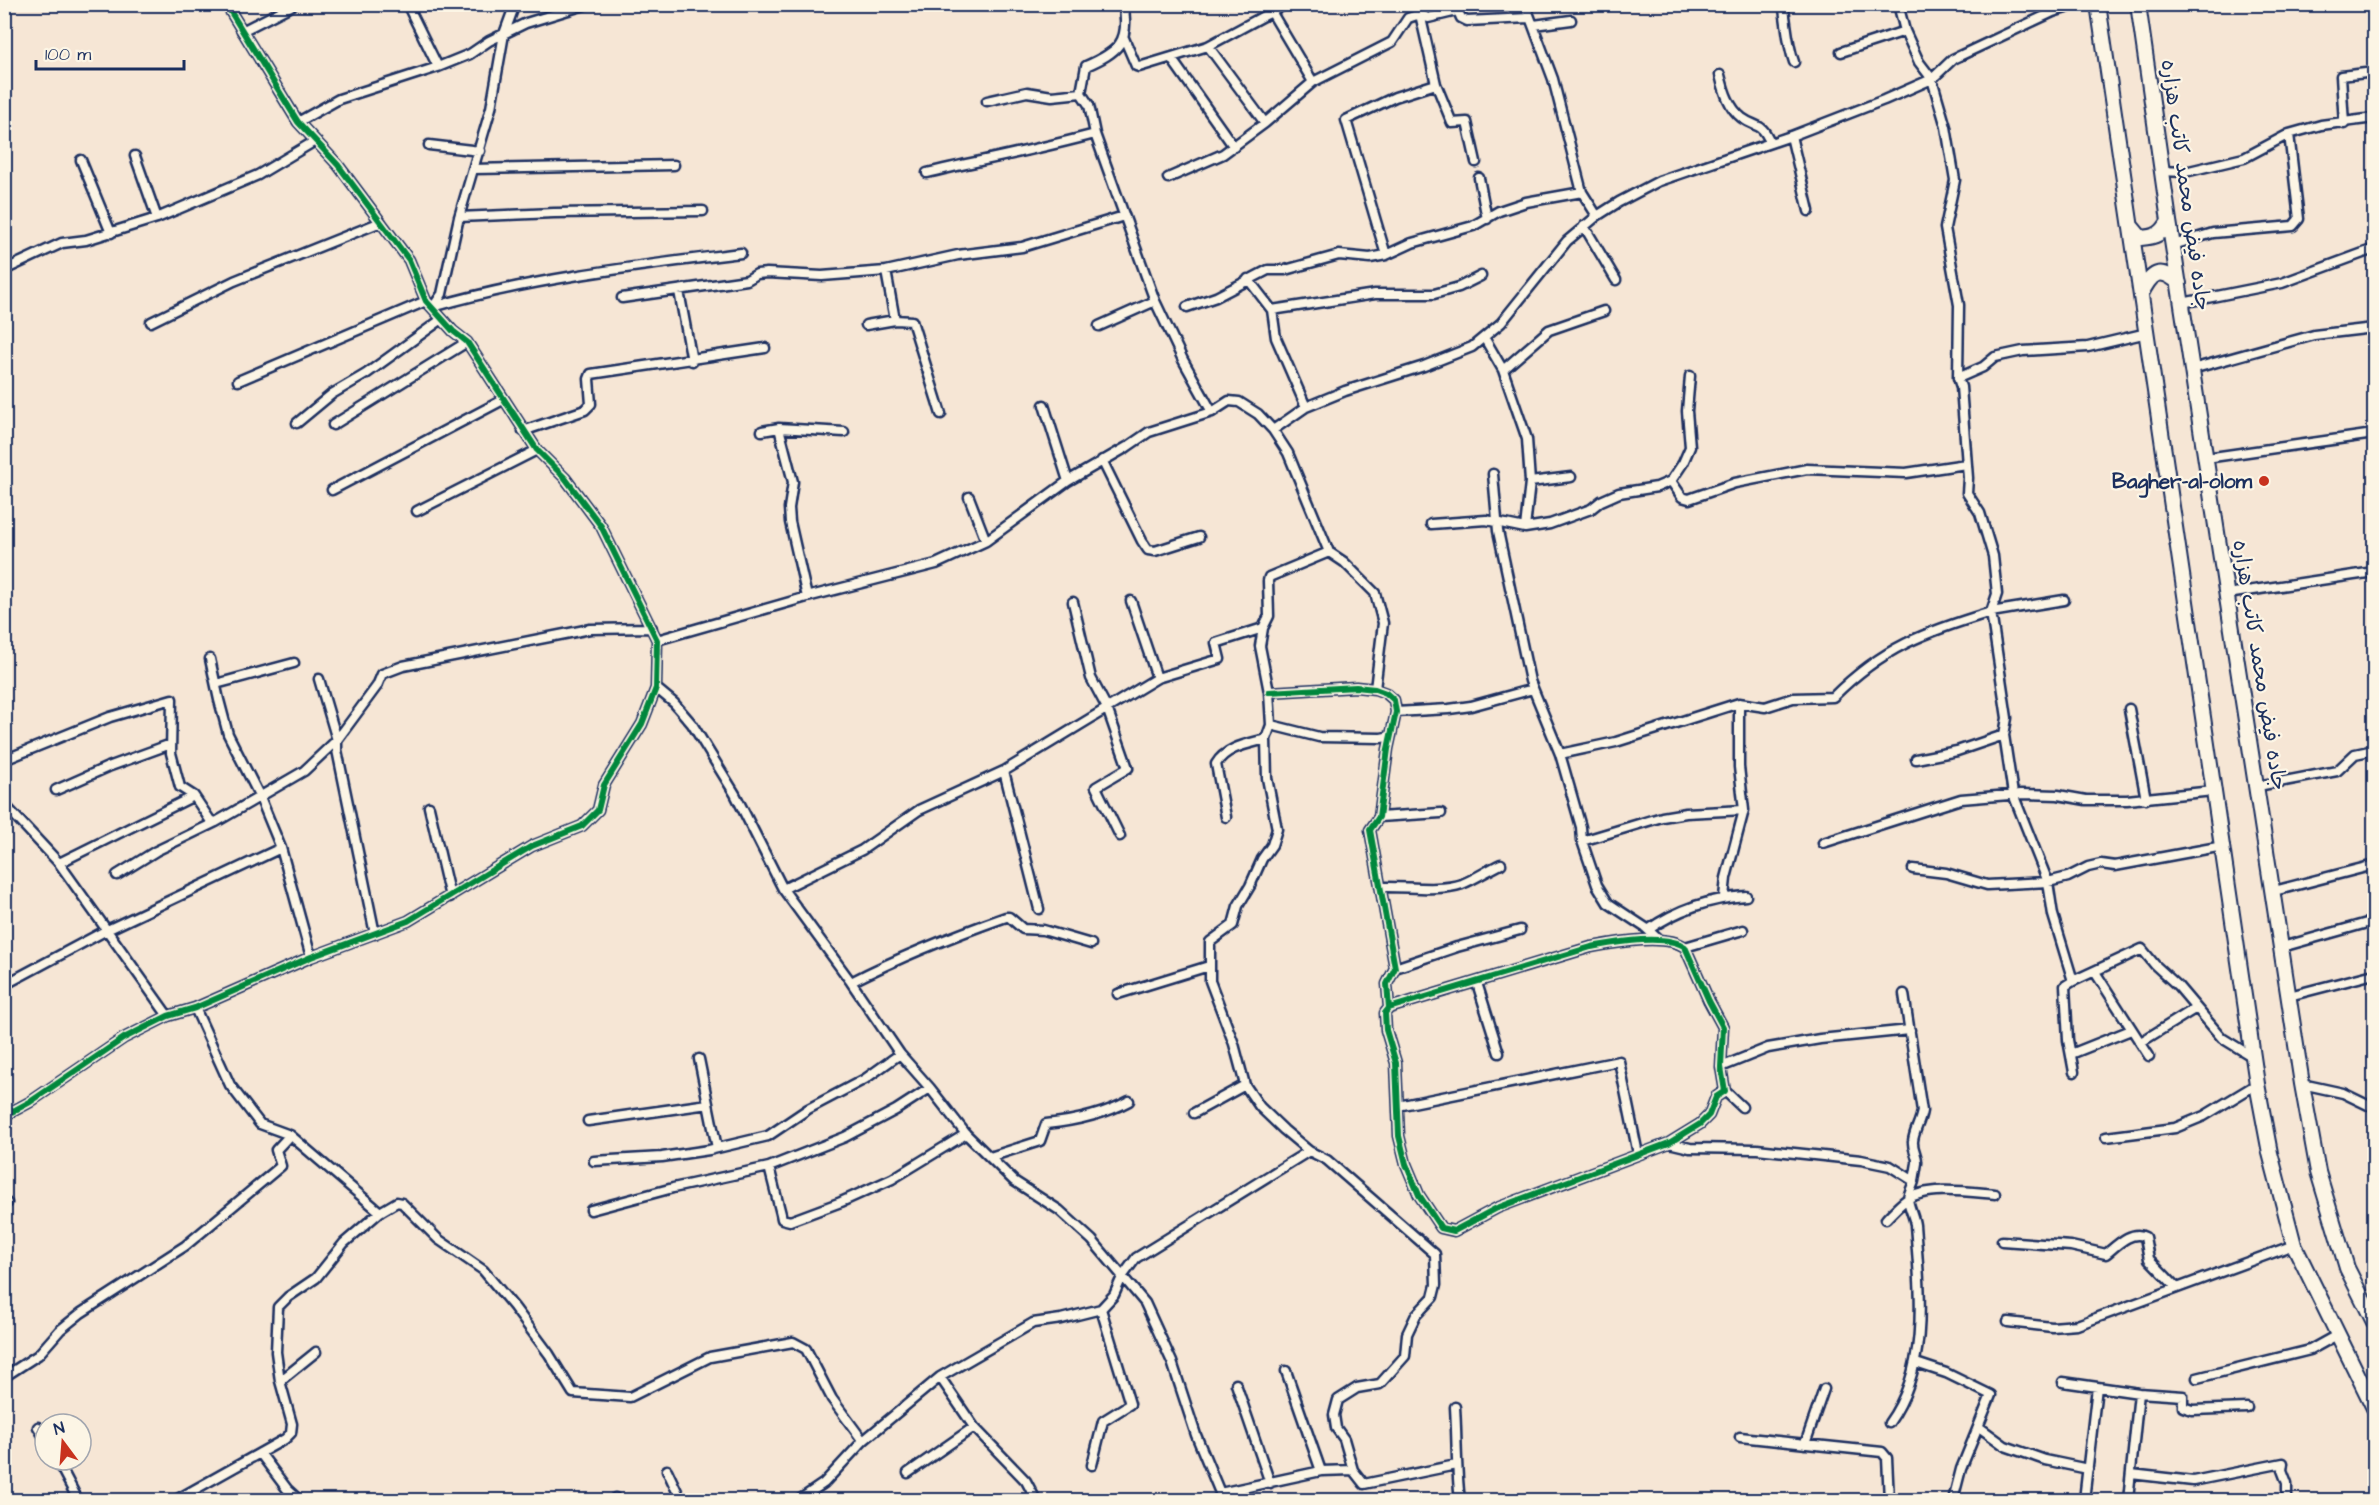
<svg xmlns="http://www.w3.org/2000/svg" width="2379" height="1505" font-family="'Architects Daughter','Playpen Sans Arabic',sans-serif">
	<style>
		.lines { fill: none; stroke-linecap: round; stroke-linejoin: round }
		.minor-casing { stroke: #1b2f5e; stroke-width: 13 }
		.primary-casing { stroke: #1b2f5e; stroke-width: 18 }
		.minor { stroke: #fcf5e5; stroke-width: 8 }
		.primary { stroke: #fcf5e5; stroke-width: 14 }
		.cycleway-casing { stroke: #fcf5e5; stroke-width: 10 }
		.cycleway { stroke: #00873e; stroke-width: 6 }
		.poi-dot { fill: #c8321e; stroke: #fcf5e5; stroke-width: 2 }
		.labels { text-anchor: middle; stroke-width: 4.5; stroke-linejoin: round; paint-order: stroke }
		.street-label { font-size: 21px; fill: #1b2f5e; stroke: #fcf5e5 }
		.poi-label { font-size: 21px; font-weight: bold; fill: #1b2f5e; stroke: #fcf5e5; text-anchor: end }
	</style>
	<rect width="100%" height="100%" fill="#f6e6d5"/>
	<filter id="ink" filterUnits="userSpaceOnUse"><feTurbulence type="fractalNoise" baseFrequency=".0167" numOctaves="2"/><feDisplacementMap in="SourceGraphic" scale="12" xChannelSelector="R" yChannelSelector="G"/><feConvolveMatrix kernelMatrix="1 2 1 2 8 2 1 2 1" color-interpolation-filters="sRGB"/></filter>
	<g filter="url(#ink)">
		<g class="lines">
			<g class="minor-casing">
				<path id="minor" d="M407 4 438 67
					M1123 4C1131 42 1118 52 1086 66L1081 93 1089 105 1095 134 1155 301 1183 360 1212 412
					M1455 4 1461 18 1467 21 1529 18
					M1525 4 1553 79 1582 192 1597 216
					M1783 4C1787 24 1787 43 1794 62
					M1272 13 1313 82
					M1420 14 1436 84 1452 123 1467 122 1476 162
					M1534 25 1571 20
					M242 31 295 4
					M1124 38 1136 66 1139 67 1208 46 1286 4
					M1208 46 1265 123
					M1841 52 1905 31
					M1171 58 1234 147
					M1720 75C1724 91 1729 108 1742 118 1757 129 1761 121 1770 142
					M987 101 1027 92 1052 96 1081 93
					M298 122 339 99 438 67 470 54 489 41 526 23 588 4
					M2344 124 2341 76 2374 72
					M1791 136 1809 211
					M429 145 480 151
					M135 156 157 218
					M81 160 111 233
					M473 169 674 165
					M2161 171 2185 172 2244 158 2289 134 2321 125 2374 118
					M927 173C983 160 1039 149 1095 134
					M1168 178 1223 154 1265 123 1313 82 1392 42 1408 18 1420 14 1428 18 1457 11
					M1479 178 1487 219
					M459 217 554 213 703 211
					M1584 226 1616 280
					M2173 245 2213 233 2293 226 2299 219 2289 134
					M1386 255 1346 120 1395 97 1436 84
					M4 270 62 243 86 240 157 218 258 175 315 141
					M886 271 895 320
					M1248 279 1272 310 1276 338 1306 407
					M679 291 692 361
					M622 298 747 280 757 274 767 273 822 276 886 271 958 255 1022 247 1124 216
					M2182 303 2282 283 2374 249
					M433 307 442 294 459 217 491 108 504 34 515 4
					M433 307C533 278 638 266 741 253
					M1187 307 1216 297 1268 270H1285L1339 255 1370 258 1386 255 1412 243 1473 226 1499 211 1526 202 1582 192
					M1272 310 1375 294H1434L1459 287 1481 276
					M151 322 234 281 381 222
					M866 325 895 320 912 321 941 414
					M1099 326 1155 301
					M1485 339 1503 370 1527 439 1530 482 1525 528
					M2192 369 2314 335 2374 328
					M1503 370 1549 330 1604 311
					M1958 378 1983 367 1995 357 2023 351 2088 347 2147 333
					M238 381 426 301
					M1044 405 1068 481
					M297 423 332 394 366 374 442 319
					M333 425 467 342
					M779 428 793 482 789 508 790 522 807 597
					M1273 430 1306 407 1345 391 1424 366 1472 347 1501 323 1567 241 1597 216 1619 202 1659 181 1791 136 1884 100 1932 79 1953 59 2053 12 2079 4
					M523 431 585 410 591 404 589 379 591 374 765 348
					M762 431 779 428 844 432
					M2206 458 2374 434
					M1102 460 1142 541 1148 550 1155 551 1199 537
					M1493 474 1498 531 1530 681 1560 754 1581 827 1582 841 1597 885 1608 903 1646 928 1659 940
					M1671 481 1682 497 1689 499 1735 483 1807 469 1906 473 1966 464
					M1530 482 1571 477
					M332 490 503 400
					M969 497 986 541
					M417 511 537 450
					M1431 524 1486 520 1525 528 1550 524 1591 509 1601 501 1619 493 1657 487 1671 481 1683 463 1690 447 1687 411 1690 376
					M1329 552 1269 577 1268 581 1269 616 1263 628 1260 646 1269 692 1271 725 1266 739 1267 778 1277 829 1272 845 1262 859 1250 886 1238 906 1233 925 1210 942V981L1234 1044 1245 1085 1260 1107 1284 1130 1309 1151 1327 1160 1435 1254 1436 1285 1433 1297 1416 1315 1407 1334 1405 1356 1380 1384 1357 1388 1338 1400 1334 1415 1336 1428 1344 1439 1353 1470 1364 1484 1456 1465
					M2227 594 2374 572
					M2064 600 1991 612 2007 718 2004 735 2013 794 2048 882 2053 915 2073 981
					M1131 601 1157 678
					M1073 602 1091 678 1107 708 1128 768 1096 787 1120 836
					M657 640 807 597 936 564 986 541 1068 481 1127 447 1149 432 1212 412 1229 401 1239 402 1258 414 1273 430 1288 453 1329 552 1344 562 1375 593 1383 623 1375 689
					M210 659 219 700 228 734 260 797 281 848 311 957
					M319 679 337 740V750L375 934
					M216 684 294 663
					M656 688 674 703 692 724 735 794 783 889 851 982 900 1054 930 1088 966 1134 1014 1181 1059 1210 1092 1240 1145 1303 1172 1362 1196 1435 1223 1500
					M1269 692 1356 687 1375 689 1386 693 1394 700 1396 712 1388 749 1379 817 1370 830 1395 968 1387 984 1389 1008 1385 1013 1386 1030 1396 1063 1399 1136 1406 1164 1419 1195 1441 1228 1454 1231 1497 1208 1669 1143 1700 1124 1709 1115 1716 1097 1725 1091 1721 1067 1723 1027 1709 1001 1685 947C1665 933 1614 943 1591 947L1389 1008
					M2129 709 2146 799
					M1396 712 1449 709 1471 706 1533 689
					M1271 725 1319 737 1381 738 1391 736
					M1560 754 1616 742 1739 703 1765 707 1793 698 1833 697C1883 647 1925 632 1991 612L1997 594 1993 556 1980 513 1967 493 1968 478 1961 387 1958 378 1959 305 1945 228 1955 180 1946 127 1932 79 1919 62 1905 31 1898 4
					M1916 759 1957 751 2004 735
					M4 760 110 717 172 699 171 753 180 787 194 796 210 820 216 822 304 771 337 740 377 686 382 674 403 666 590 629 652 628
					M1004 771 1039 909
					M2258 786 2337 771 2355 754 2374 750
					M56 790 108 767 171 744
					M4 804 59 863 168 1016
					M429 807 450 897
					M1226 817 1216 764C1226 747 1248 744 1266 739
					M1379 817 1441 813
					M1582 841 1662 817 1686 813 1744 810
					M1823 843 1961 799 2021 794 2058 795 2086 800H2127L2213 791
					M59 863 194 796
					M1913 869 1946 873 1987 885 2048 882 2068 877 2088 867 2101 864 2115 866 2223 846
					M117 875 156 851 216 822
					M1382 887C1407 886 1438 892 1462 884 1475 879 1488 870 1501 864
					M783 889 862 850 919 810 1004 771 1157 678 1220 659 1216 643 1263 628
					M2274 891 2374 865
					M1724 897 1726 878 1744 810 1739 767V703
					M1648 930C1676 910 1711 898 1746 896
					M1685 947 1743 930
					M2282 947 2374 921
					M1395 968 1457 947 1520 930
					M2095 972 2149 1056
					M851 982C902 956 952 936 1006 917H1009L1023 929 1043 930 1091 944
					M1477 983 1499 1053
					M4 985 105 931 281 848
					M1118 994 1209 966
					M2289 996 2374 974
					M195 1008 230 1085 260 1124 290 1135 380 1212
					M2141 1042 2196 1008
					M2071 1054 2131 1030
					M699 1059 717 1148
					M1721 1067 1768 1048 1820 1039 1910 1030
					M2074 1072 2068 1040 2065 986 2073 981 2142 949 2155 965 2178 986 2222 1038 2253 1057
					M2302 1084 2343 1093 2374 1108
					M1725 1091 1742 1107
					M1398 1106 1619 1061 1638 1154
					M1194 1113 1245 1085
					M4 1116 30 1102 124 1038 168 1016 195 1008 311 957 408 921 532 846 582 826 598 810 604 785 642 724 656 688 657 640 601 526 565 478 537 450 467 342 453 331 426 301 409 260 338 165 298 122 226 4
					M588 1121 708 1104
					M2106 1137 2175 1128 2204 1116 2257 1084
					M1669 1143 1690 1148 1757 1149 1861 1160 1890 1166 1914 1181
					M990 1157 1040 1141 1046 1124C1075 1121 1103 1115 1129 1101
					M594 1161 662 1157 709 1150 768 1136 808 1109 865 1079 900 1054
					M769 1167 781 1214 782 1219 790 1221 841 1202 892 1179 966 1134
					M4 1205 7 1203
					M591 1210 673 1188 769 1167 845 1137 896 1110 930 1088
					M1886 1219C1892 1213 1899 1205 1906 1200 1927 1185 1971 1192 1995 1194
					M2002 1241 2071 1246 2106 1254C2116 1246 2132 1229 2145 1237L2149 1259 2177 1288
					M2008 1322 2052 1327 2077 1325 2294 1245
					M1916 1363 1946 1373 1991 1395 1961 1469 1953 1500
					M1286 1371 1321 1471
					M4 1377 38 1355 60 1330 81 1313 185 1246 281 1166 276 1150 290 1135
					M940 1377 974 1427 1026 1481 1036 1500
					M2197 1378 2310 1350 2337 1335
					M280 1381 316 1352
					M2063 1382 2139 1393 2183 1396V1407L2192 1410 2247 1408
					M1236 1384 1270 1483
					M1455 1407C1457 1438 1456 1469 1460 1500
					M1889 1423C1930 1366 1920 1291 1915 1225 1914 1216 1908 1206 1908 1198 1909 1192 1913 1186 1914 1181 1915 1174 1916 1169 1917 1163 1918 1156 1912 1149 1913 1141 1914 1131 1920 1123 1922 1111L1904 994
					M38 1427 45 1439
					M1979 1427 2005 1446 2045 1460 2088 1469
					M1740 1437 1882 1452 1887 1458 1889 1500
					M1805 1444 1824 1389
					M260 1453 287 1489 299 1500
					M57 1460 78 1500
					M1092 1465 1103 1421 1130 1404 1101 1309
					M667 1470 681 1500
					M908 1473 974 1427
					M2131 1474 2193 1481 2283 1463 2282 1470 2287 1483V1500
					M1220 1493 1321 1471 1353 1470
					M4 1498 9 1500
					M615 1498 617 1500
					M176 1500 285 1439 291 1433 292 1424 280 1381 276 1352 278 1307 288 1297 316 1278 344 1243 380 1212 397 1202 402 1203 438 1239 483 1270 514 1307 549 1354 573 1393 630 1397 710 1357 793 1342 806 1349 832 1399 863 1441
					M799 1500 824 1483 863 1441 940 1377 1033 1323 1061 1319 1101 1309 1114 1295 1122 1277 1136 1258 1309 1151
					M2084 1500 2097 1387
					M2128 1500 2139 1393"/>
			</g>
			<g class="primary-casing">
				<path id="primary" d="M2098 4 2257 1084 2270 1153 2294 1245 2374 1408
					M2138 4 2169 221 2302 1084 2318 1172 2347 1268 2374 1322
					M2131 226 2141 238C2156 237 2162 234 2169 221
					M2141 294C2151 273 2160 266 2179 283"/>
			</g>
			<use href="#minor" class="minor"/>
			<use href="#primary" class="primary"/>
			<g class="cycleway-casing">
				<path id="cycleway" d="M1269 692 1356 687 1375 689 1386 693 1394 700 1396 712 1388 749 1379 817 1370 830 1395 968 1387 984 1389 1008 1385 1013 1386 1030 1396 1063 1399 1136 1406 1164 1419 1195 1441 1228 1454 1231 1497 1208 1669 1143 1700 1124 1709 1115 1716 1097 1725 1091 1721 1067 1723 1027 1709 1001 1685 947C1665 933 1614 943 1591 947L1389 1008
					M4 1116 30 1102 124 1038 168 1016 195 1008 311 957 408 921 532 846 582 826 598 810 604 785 642 724 656 688 657 640 601 526 565 478 537 450 467 342 453 331 426 301 409 260 338 165 298 122 226 4"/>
			</g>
			<use href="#cycleway" class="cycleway"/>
		</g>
	</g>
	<circle class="poi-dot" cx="2264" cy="481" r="6"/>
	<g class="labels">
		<g class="street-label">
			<text transform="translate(2186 185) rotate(82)" y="7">جاده فیض محمد کاتب هزاره</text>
			<text transform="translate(2260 665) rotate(81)" y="7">جاده فیض محمد کاتب هزاره</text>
		</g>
		<g class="poi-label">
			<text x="2252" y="488">Bagher-al-olom</text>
		</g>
	</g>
	<rect width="2379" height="1505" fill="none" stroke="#fcf5e5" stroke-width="24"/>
	<rect x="12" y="12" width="2355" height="1481" fill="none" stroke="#1b2f5e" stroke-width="2" filter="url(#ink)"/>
	<g transform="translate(63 1442) rotate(344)"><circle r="28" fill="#fcf5e5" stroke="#a2a6af" stroke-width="1.5"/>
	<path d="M0-4.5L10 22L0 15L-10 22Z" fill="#c8321e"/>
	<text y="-9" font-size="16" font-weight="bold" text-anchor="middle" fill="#1b2f5e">N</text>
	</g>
	<path d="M36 60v9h148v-9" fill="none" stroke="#1b2f5e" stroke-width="3"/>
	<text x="45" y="60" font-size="18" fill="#1b2f5e" stroke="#fcf5e5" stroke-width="4.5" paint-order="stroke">100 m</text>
</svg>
